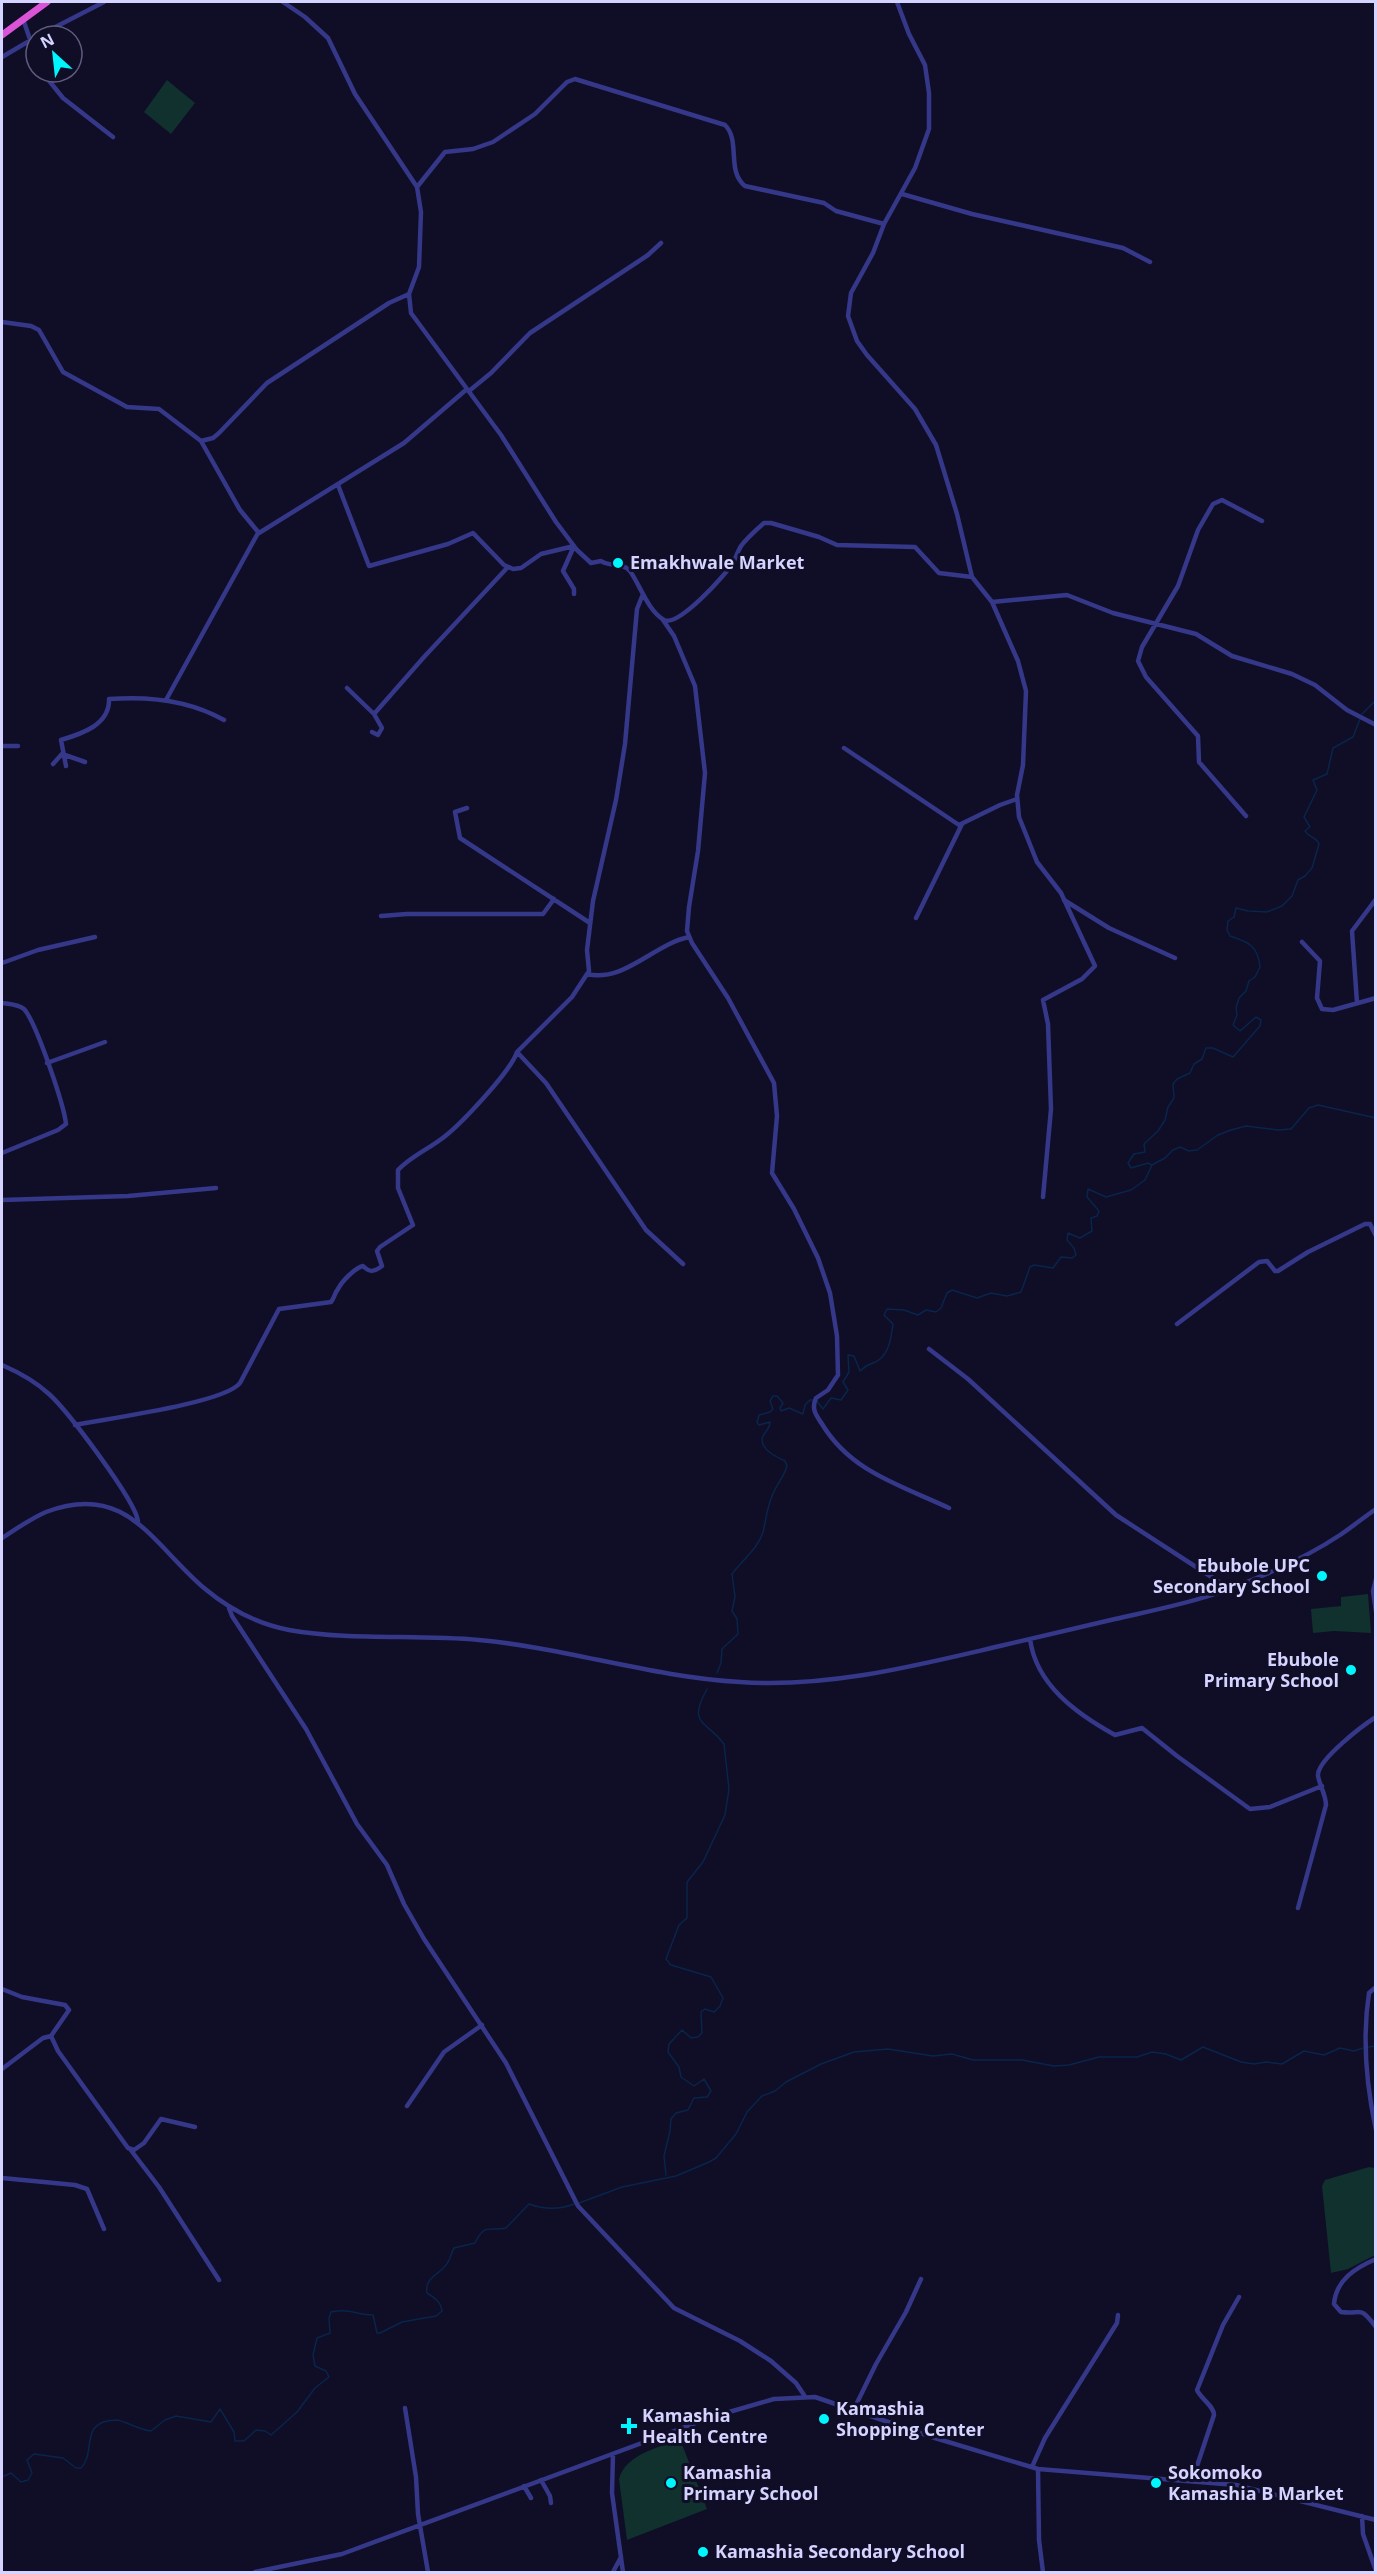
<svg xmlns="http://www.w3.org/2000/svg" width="1377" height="2574" font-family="'Open Sans',sans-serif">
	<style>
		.green { fill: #10312e }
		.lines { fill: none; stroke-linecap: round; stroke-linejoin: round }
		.stream { stroke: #08254b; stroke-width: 1.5 }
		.minor { stroke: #353789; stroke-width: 4.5 }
		.trunk { stroke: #da54d7; stroke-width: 7 }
		.poi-dot { fill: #00f6fe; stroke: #100d27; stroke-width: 2 }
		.labels { text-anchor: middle; stroke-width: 6; stroke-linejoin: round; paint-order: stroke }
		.poi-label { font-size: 18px; font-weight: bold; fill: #d5d3ff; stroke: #100d27; text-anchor: start }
	</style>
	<rect width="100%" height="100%" fill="#100d27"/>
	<path class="green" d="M167 80 195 103 171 134 144 112Z
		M1368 1594 1371 1633 1334 1631 1313 1633 1311 1609 1341 1606V1597Z
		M1369 2167 1375 2168V2255L1348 2269 1331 2273 1322 2186 1325 2180Z
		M680 2439 707 2509 627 2540 619 2479C626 2454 658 2448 680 2439Z"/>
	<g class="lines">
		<path class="stream" d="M1362 714 1376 700
			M1152 1165 1148 1163 1131 1168 1128 1163 1134 1154 1145 1152 1144 1144 1158 1131 1165 1120 1168 1107 1174 1098 1173 1084 1177 1079 1190 1073 1194 1064 1202 1059 1206 1048H1213L1233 1057 1260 1026 1261 1020 1256 1017 1240 1031 1233 1025 1237 1015 1236 1008 1239 998 1246 991 1249 981 1255 977 1260 967C1258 945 1248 942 1230 936L1227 930 1228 921 1234 917 1236 908 1248 911 1267 912 1282 906 1292 896 1298 880 1305 876 1312 868 1319 844C1317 837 1309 838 1305 831L1310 827 1304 817 1317 790 1313 780 1327 774 1333 748 1353 737 1360 719
			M717 1673 721 1663 722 1649 738 1634 737 1619 732 1611 735 1597 732 1574C742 1560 758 1549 763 1532 766 1520 767 1508 772 1496 776 1485 784 1477 787 1466L785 1461C776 1457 758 1448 763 1436 766 1430 770 1429 770 1422L759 1425 757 1422 759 1415 770 1412 773 1409 770 1401 773 1396H777L783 1403 780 1408 781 1411 789 1408 803 1414 805 1405 810 1400H816L823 1409 831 1398 841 1400 848 1390 843 1382 849 1372 848 1355 854 1356 860 1371C869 1362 875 1364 880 1359 890 1350 891 1337 893 1324L884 1315 887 1309 904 1310 918 1315 926 1310 936 1312 941 1308 947 1293 952 1290 977 1298 991 1293 1007 1296 1021 1292 1030 1267 1034 1265 1053 1268 1061 1257 1072 1258 1076 1255 1074 1248 1067 1240 1068 1233 1080 1238 1092 1231 1091 1218 1097 1216 1099 1211 1087 1197 1088 1189 1106 1197 1131 1190 1145 1180 1152 1165 1165 1158 1173 1150 1180 1147 1189 1151 1197 1150 1218 1135 1231 1130 1246 1126 1278 1130 1291 1129 1309 1108 1318 1105 1376 1118
			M1368 2047 1376 2046
			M666 2175 664 2156 670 2131 671 2119 676 2113 688 2110 694 2098 707 2097 711 2091 704 2079 694 2086 681 2077 679 2067 668 2052 669 2044 682 2030 691 2038 698 2037 702 2033 701 2012 705 2009 714 2012 720 2006 723 1998 711 1977 671 1965 666 1959 679 1925 687 1918V1882L703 1862 725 1815 729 1789 724 1744C706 1720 687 1725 707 1689
			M579 2203 622 2187 676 2176 709 2162 716 2158 736 2134 747 2112 762 2096 775 2091 786 2082 821 2064 854 2052 888 2049 933 2056 952 2054 973 2060H1022L1054 2066 1069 2065 1099 2057H1137L1152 2052 1166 2054 1181 2060 1203 2047 1241 2062 1254 2064 1266 2062 1282 2064 1304 2051 1324 2055 1340 2048 1354 2051 1363 2048
			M2 2477 11 2473 21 2482 28 2480 32 2473 27 2460 34 2454 63 2458 76 2468H81C97 2452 78 2421 116 2420 124 2420 138 2430 151 2431L165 2420 176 2416 211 2422 220 2409 234 2432 235 2441H244L256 2430 265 2431 271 2435 297 2412 315 2388 329 2377 326 2371 315 2366 313 2355 317 2338 330 2333 329 2318 331 2312C351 2308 356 2315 373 2315L377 2333H380L402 2322 436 2316 442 2311C441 2302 435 2298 427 2293 424 2276 441 2275 448 2262 451 2257 451 2253 454 2248L475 2243C485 2222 489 2232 506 2228L529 2204C543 2209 559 2210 574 2204"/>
		<path class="minor" d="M283 2 305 17 328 38 355 94 417 187 421 212 419 267 409 294 411 313 501 435 556 522 577 550 591 563 601 561C609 567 623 562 630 571 640 585 648 611 664 620 679 627 725 575 733 563 736 557 738 551 741 546 747 538 756 530 764 523H771L819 537 837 545 915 547 939 573 972 577 992 602 1067 595 1113 613 1196 634 1232 656 1292 674 1315 685 1347 710 1376 725
			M897 2 909 34 925 65 929 93V129L915 168 884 224 873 253 851 293 848 316 857 341 867 355 915 409 936 445 957 514 972 577
			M23 19 36 57
			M38 36 104 2
			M2 57 36 37
			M42 72 63 98 113 137
			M417 187 445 152 473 149 493 142 535 114 567 82 575 79 725 125C741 141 726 171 745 186L824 203 836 211 884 224
			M902 194 972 214 1123 248 1150 262
			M2 322 31 326 39 330 63 372 127 407 159 409 201 441 213 438 219 433 267 383 389 303 409 294
			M469 391 491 373 530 333 648 255 661 243
			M201 441 240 510 259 533 404 443 467 389
			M338 485 369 566 448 544 473 533 504 565 513 569 521 568 541 554 574 546
			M574 546 563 571 574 589V594
			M643 594 637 609 625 744 616 800 593 901 587 950 589 971 572 997 517 1052 546 1083 646 1230 683 1264
			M992 602 1018 661 1026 691 1023 765 1017 795 1019 817 1037 862 1061 893 1095 966 1082 979 1043 1000 1048 1024 1051 1109 1043 1197
			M663 620 674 636 695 686 705 773 698 851 689 907 687 931 692 943 728 998 774 1083 777 1116 772 1173 794 1209 818 1258 830 1293 837 1336 838 1375 828 1390 816 1398C811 1409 816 1415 822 1424 851 1472 900 1485 949 1508
			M347 688 374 714 424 657 507 568
			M166 700 258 533
			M372 732 378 735 382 728 374 714
			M2 746H18
			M844 748 959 825 1000 805 1017 799
			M62 754 85 762
			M53 764 62 754
			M66 766 61 740C81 734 110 725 109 699 149 696 189 700 224 720
			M467 808 455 812 460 838 590 923
			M1246 816 1199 762 1198 736 1146 677 1138 661 1142 647 1178 586 1198 530 1213 504 1222 500 1262 521
			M1064 900 1109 928 1175 958
			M381 916 407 914H543L554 899
			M916 918 962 824
			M1302 942 1320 961 1317 998 1322 1009 1333 1010 1376 998
			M2 963 38 950 95 937
			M587 974C624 983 654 944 689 937
			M2 1003C9 1004 18 1004 24 1009 36 1022 64 1105 66 1124L58 1130 2 1153
			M1357 1003 1352 931 1376 899
			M47 1063 105 1042
			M2 1200 128 1196 216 1188
			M1177 1324 1259 1262 1267 1261 1275 1271H1278L1308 1252 1365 1224H1370L1376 1236
			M929 1349 968 1379 1116 1515 1230 1589
			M2 1365C18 1372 35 1381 49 1394 67 1410 135 1500 138 1521
			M75 1425C105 1419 225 1403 240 1383L279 1309 331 1302C335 1297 334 1294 338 1289 342 1281 355 1268 363 1266 370 1273 374 1272 382 1266L377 1251 380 1247 413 1225 398 1188V1170C411 1156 429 1149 444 1137 461 1124 511 1071 517 1052
			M2 1538C16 1529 30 1519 46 1512 127 1481 153 1545 204 1588 229 1609 257 1624 289 1630 351 1641 416 1634 479 1640 567 1648 651 1677 740 1682 829 1688 914 1666 1000 1646 1038 1637 1076 1628 1115 1619 1150 1611 1187 1604 1221 1592 1262 1577 1304 1559 1340 1535 1352 1527 1364 1517 1376 1509
			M1376 1579 1373 1591 1376 1612
			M229 1608 232 1616 306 1729 357 1824 387 1865 404 1904 424 1939 506 2063 578 2206 674 2308 740 2341 771 2361 796 2383 804 2395
			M1030 1639C1036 1685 1077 1714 1115 1735L1142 1728 1177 1756 1250 1809 1270 1807 1322 1786
			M1298 1908 1326 1805C1326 1794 1317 1780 1318 1774 1320 1758 1362 1726 1376 1717
			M1376 1987 1369 1993C1362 2039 1366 2084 1376 2130
			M2 1989 22 1997 65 2005 69 2010 51 2036 43 2038 2 2069
			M51 2036 58 2051 128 2148 134 2150 144 2143 161 2119 195 2127
			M407 2106 444 2052 482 2025
			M130 2149 159 2187 219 2280
			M2 2178 75 2185 87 2189 104 2229
			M1376 2259C1355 2268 1336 2280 1334 2304L1341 2312C1363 2315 1358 2304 1376 2327
			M405 2408 416 2477 418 2514 428 2572
			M854 2409 876 2364 906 2312 921 2279
			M613 2454 612 2493 623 2572
			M1032 2467 1045 2438 1117 2323 1118 2315
			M1038 2469 1039 2540 1043 2572
			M541 2480 550 2496 551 2503
			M1192 2481 1214 2415C1214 2406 1201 2399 1197 2390L1223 2325 1239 2297
			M524 2486 531 2498
			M1362 2516 1363 2534 1376 2571
			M255 2572 342 2554 712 2417 774 2399 815 2397 935 2438 1038 2469 1236 2485 1376 2520
			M613 2572 621 2557"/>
		<path class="trunk" d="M2 35 47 2"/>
	</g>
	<g class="poi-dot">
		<circle cx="618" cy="563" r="6"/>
		<circle cx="1322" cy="1576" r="6"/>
		<circle cx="1351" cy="1670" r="6"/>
		<circle cx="824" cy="2419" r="6"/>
		<path d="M626 2417h6v6h6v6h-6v6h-6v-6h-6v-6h6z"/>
		<circle cx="671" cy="2483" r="6"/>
		<circle cx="1156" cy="2483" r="6"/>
		<circle cx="703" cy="2552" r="6"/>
	</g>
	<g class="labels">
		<g class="poi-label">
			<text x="630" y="569">Emakhwale Market</text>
			<text x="1310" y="1572" text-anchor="end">Ebubole UPC<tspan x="1310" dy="21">Secondary School</tspan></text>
			<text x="1339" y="1666" text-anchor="end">Ebubole<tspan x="1339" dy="21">Primary School</tspan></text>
			<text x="836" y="2415">Kamashia<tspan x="836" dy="21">Shopping Center</tspan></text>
			<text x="642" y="2422">Kamashia<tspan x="642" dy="21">Health Centre</tspan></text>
			<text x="683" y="2479">Kamashia<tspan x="683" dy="21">Primary School</tspan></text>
			<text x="1168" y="2479">Sokomoko<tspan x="1168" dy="21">Kamashia B Market</tspan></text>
			<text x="715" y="2558">Kamashia Secondary School</text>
		</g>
	</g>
	<rect width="1377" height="2574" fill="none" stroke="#d5d3ff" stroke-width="6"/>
	<g transform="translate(54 54) rotate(333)"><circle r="28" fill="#100d27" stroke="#5f5c7d" stroke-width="1.5"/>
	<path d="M0-4.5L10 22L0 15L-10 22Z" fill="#00f6fe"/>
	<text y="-9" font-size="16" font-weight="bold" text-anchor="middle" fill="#d5d3ff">N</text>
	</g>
</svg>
